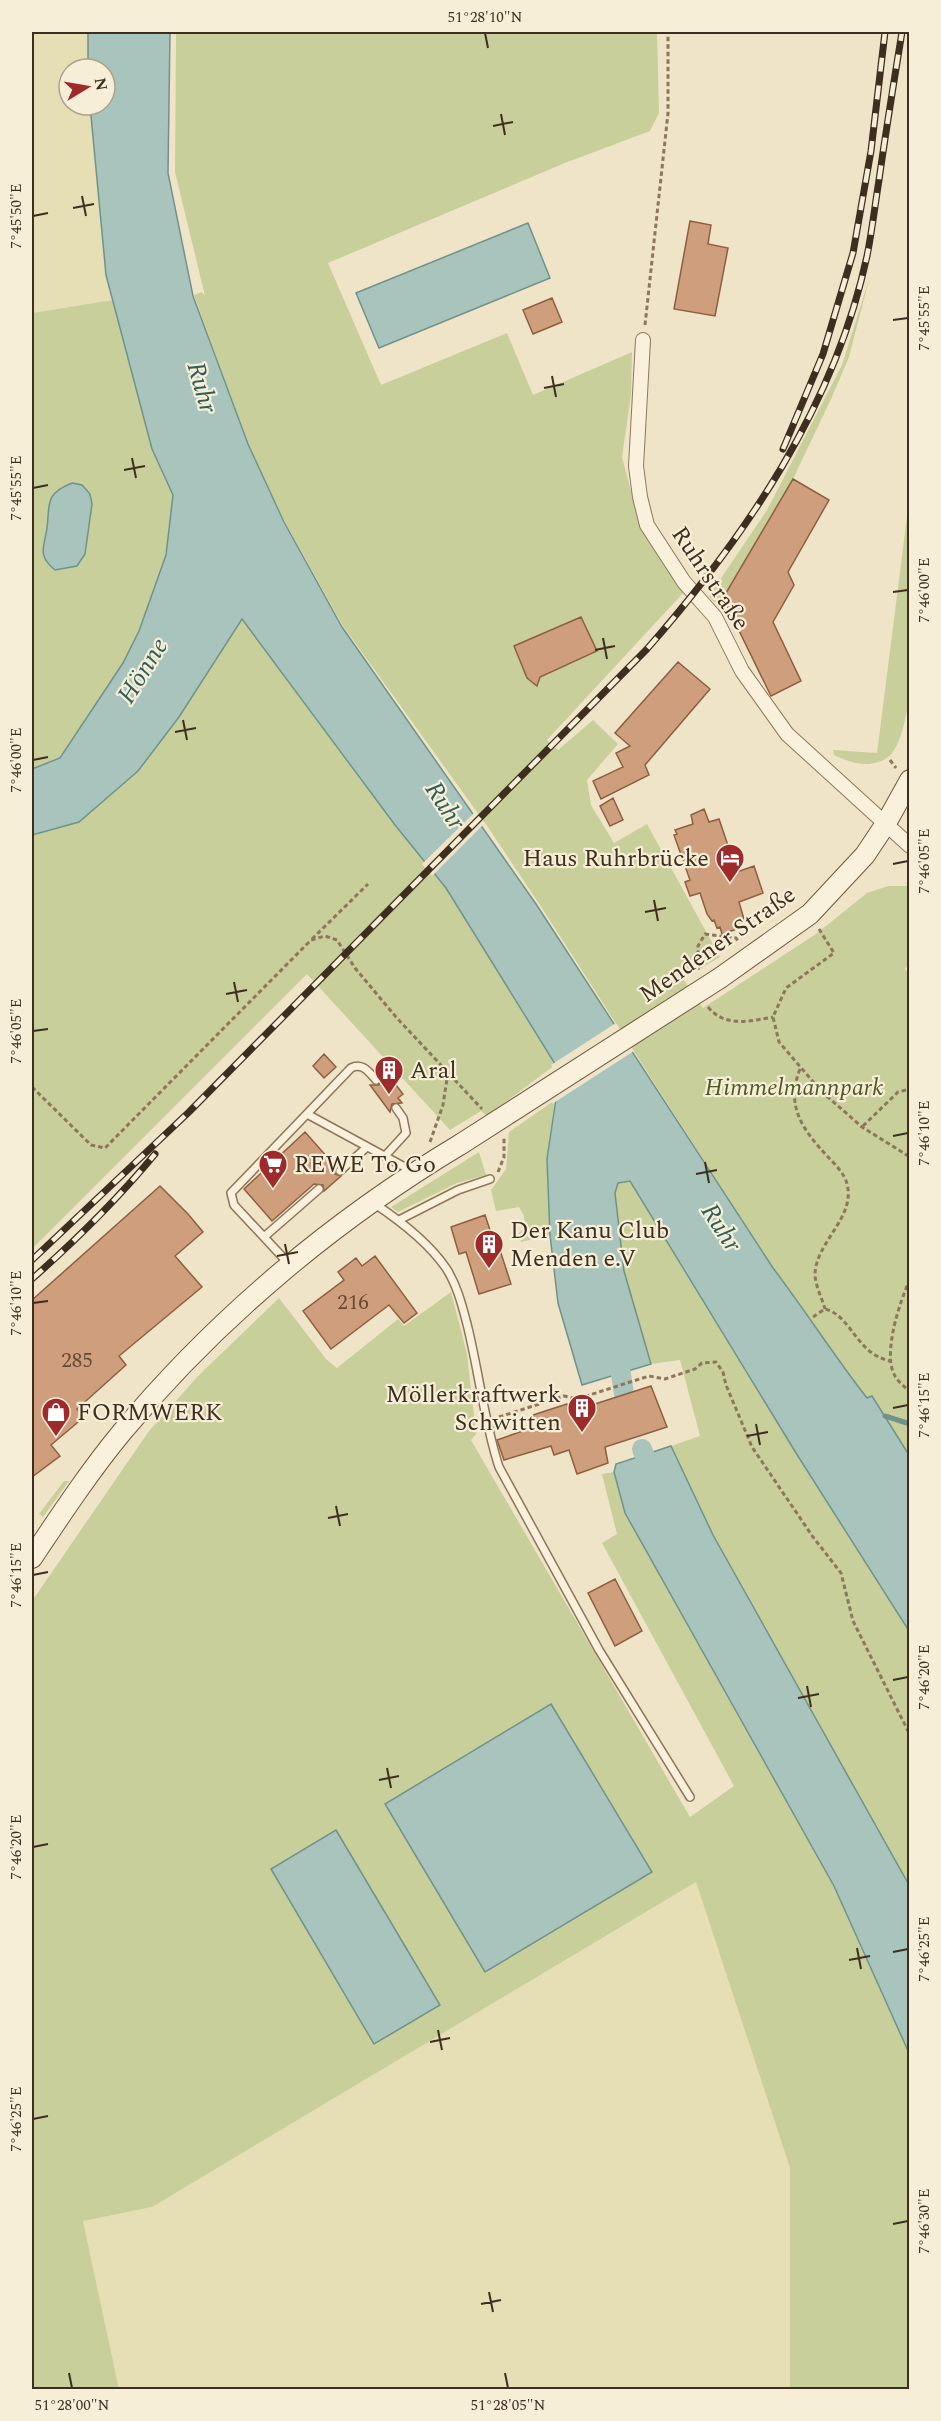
<svg xmlns="http://www.w3.org/2000/svg" width="941" height="2421" font-family="Spectral,serif">
	<style>
		.farmland { fill: #e6deb5 }
		.green { fill: #c9cf9b }
		.water { fill: #a9c4bc; stroke: #6f938a; stroke-width: 1.5 }
		.pier { fill: #f0e4c8 }
		.lines { fill: none; stroke-linecap: round; stroke-linejoin: round }
		.stream { stroke: #6f938a; stroke-width: 5 }
		.canal { stroke: #a9c4bc; stroke-width: 20 }
		.building { fill: #cf9f7d; stroke: #8d5f41; stroke-width: 1.5 }
		.service-casing { stroke: #8d765c; stroke-width: 10 }
		.minor-casing { stroke: #8d765c; stroke-width: 16 }
		.secondary-casing { stroke: #6f573f; stroke-width: 22 }
		.path { stroke: #8d765c; stroke-width: 3; stroke-dasharray: 4.5 3; stroke-linecap: butt }
		.service { stroke: #faf1dc; stroke-width: 7 }
		.minor { stroke: #faf1dc; stroke-width: 14 }
		.secondary { stroke: #faf1dc; stroke-width: 20 }
		.rail-casing { stroke: #3d2e20; stroke-width: 7 }
		.rail { stroke: #f7eed8; stroke-width: 4.5; stroke-dasharray: 14; stroke-linecap: butt }
		.secondary-bridge-casing { stroke: #6f573f; stroke-width: 22; stroke-linecap: butt }
		.secondary-bridge { stroke: #faf1dc; stroke-width: 20 }
		.ticks { fill: none; stroke: #3d2e20; stroke-width: 2 }
		.labels { text-anchor: middle; stroke-width: 4.5; stroke-linejoin: round; paint-order: stroke }
		.number-label { font-size: 21px; fill: #624a37 }
		.street-label { font-size: 24px; fill: #3d2e20; stroke: #f7eed8 }
		.poi-label { font-size: 24px; fill: #3d2e20; stroke: #f7eed8; text-anchor: start }
		.park-label { font-size: 24px; font-style: italic; fill: #4d5a26; stroke: #f7eed8 }
		.water-label { font-size: 26px; font-style: italic; fill: #2f5d5a; stroke: #f7eed8 }
		.neatline { fill: none; stroke: #3d2e20; stroke-width: 2 }
		.ticks-label { font-size: 15px; text-anchor: middle; fill: #3d2e20 }
	</style>
	<rect width="100%" height="100%" fill="#f0e4c8"/>
	<path class="farmland" d="M32 32H88V69H69V105H90L106 274 113 300 32 313Z
		M696 1882 790 2168V2389H119L83 2221 152 2207Z"/>
	<path class="green" d="M176 32H657L659 113 650 131 565 163 328 263 381 385 507 333 533 395 632 352 631 395 622 457 641 528 662 562 685 591 547 740 558 750 593 720 618 744 587 780 591 805 614 843 647 824 720 957 683 979 703 1008 816 934 867 893 888 886H909V964L905 969 910 975 909 1455 872 1396 867 1398C834 1356 805 1311 773 1268L538 902 487 826 343 626 285 522 248 443 194 295 202 292 205 296 175 172Z
		M870 276 849 357 832 397 793 479 723 598 714 602 709 596 767 510 842 365Z
		M113 300 152 449 173 495 166 555 139 631 123 663 60 758 32 769V313Z
		M909 501C910 563 913 627 910 690 908 707 902 748 887 758 869 769 851 763 834 755L833 750 877 753Z
		M242 618 395 825 446 888 555 1065 487 1116 481 1111 450 1130 307 974 32 1249V835L79 822 179 717Z
		M555 1100 547 1159 550 1235 521 1242 519 1233 525 1227 524 1216 519 1207 496 1211 491 1190 506 1169 509 1132Z
		M479 1152 486 1175 457 1183 398 1212 391 1207Z
		M631 1181 796 1453 909 1631V1885L713 1535 671 1446 700 1436 680 1360 651 1364 624 1271 615 1193 618 1183Z
		M451 1292 467 1354 476 1434 471 1440 690 1817 734 1786 602 1543 617 1534 602 1474 614 1472 625 1513 834 1886 909 2053V2389H790V2168L696 1882 152 2207 83 2221 119 2389 32 2390V1601L149 1431 199 1375 279 1298 326 1359 337 1368 398 1319 404 1326Z
		M64 1481H69L43 1517 39 1514Z"/>
	<path class="water" d="M88 32H170L168 173 193 296 248 444 284 522 342 627 536 904 773 1268C805 1310 834 1356 867 1398L872 1396 909 1455V1631L796 1453 630 1181 618 1183 615 1193 624 1271 651 1364 582 1385 558 1303 550 1235 547 1159 560 1072 446 888 395 825 242 619 179 717 138 771 79 822 32 835V769L60 758 123 663 139 631 166 555 173 495 152 449 106 275 90 105H105V69H88Z
		M528 223 550 278 379 348 356 293Z
		M72 483 82 485 90 494 92 504 85 554 77 566 55 570C37 555 44 548 47 528 50 505 44 494 72 483Z
		M671 1446 713 1535 909 1885V2053L834 1886 625 1513 614 1472 616 1464Z
		M551 1704 652 1872 485 1972 385 1804Z
		M336 1830 440 2005 374 2044 271 1869Z"/>
	<path class="pier" d="M476 811 484 824 432 876 422 864Z
		M616 1023 634 1051 552 1104 557 1073 551 1065Z"/>
	<g class="lines">
		<path class="stream" d="M885 1416 910 1424"/>
		<path class="canal" d="M617 1349 624 1394
			M642 1449 654 1478"/>
	</g>
	<path class="building" d="M690 221 711 225 708 244 728 248 715 316 674 309Z
		M552 298 562 322 533 334 523 310Z
		M793 479 829 500 788 572 794 585 773 622 801 681 771 696 723 598Z
		M581 617 597 651 540 677 537 686 527 678 514 646Z
		M678 662 710 689 645 765 649 775 601 799 593 781 623 767 616 753 630 746 615 733Z
		M613 798 623 820 610 826 600 806Z
		M704 809 709 822 719 819 737 872 754 866 763 893 739 902 746 926 722 934 720 927 717 928 714 920 712 921 707 914 700 893 690 896 685 882 690 880 674 835 677 834 675 830 693 824 691 815Z
		M324 1054 336 1067 324 1078 313 1066Z
		M381 1076 385 1081 390 1077 403 1094 398 1098 402 1103 392 1104 390 1112 370 1085H379Z
		M305 1132 336 1167 335 1174 341 1176 324 1191 323 1185 314 1184 272 1221 244 1189Z
		M160 1186 188 1214 203 1232 175 1256 202 1287 119 1356 126 1365 77 1409 84 1417 51 1445 60 1456 32 1477V1300Z
		M485 1215 494 1242 497 1241 511 1284 479 1294 466 1252 459 1254 451 1227Z
		M375 1256 417 1313 404 1323 389 1305 331 1349 303 1311 344 1280 338 1272 356 1258 362 1266Z
		M651 1386 667 1427 605 1447 608 1463 577 1474 569 1450 554 1455 551 1446 504 1460 497 1440 537 1426 533 1415 567 1404 570 1412Z
		M615 1579 642 1631 615 1646 588 1593Z"/>
	<g class="lines">
		<g class="service-casing">
			<path id="service" d="M307 1114 412 1171
				M385 1156 406 1133 403 1118 396 1108
				M340 1171 367 1147
				M375 1204C402 1222 428 1242 446 1268 457 1285 462 1305 467 1324 479 1372 484 1421 499 1467L599 1650 690 1797
				M399 1220 458 1190 490 1179
				M264 1237 319 1189
				M289 1264 234 1205 231 1193 351 1068C362 1062 369 1072 376 1080"/>
		</g>
		<g class="minor-casing">
			<path id="minor" d="M643 340 636 466 640 497 647 525 684 582 715 617 742 671 787 734 910 846"/>
		</g>
		<g class="secondary-casing">
			<path id="secondary" d="M720 978 810 914 865 855 885 825 910 780
				M32 1558C60 1516 89 1472 122 1432 217 1318 334 1220 461 1144"/>
		</g>
		<path class="path" d="M645 325 668 113V32
			M890 760 896 768
			M819 929 834 953 786 988 773 1017 779 1042 821 1091 862 1127 910 1157
			M312 939 368 884
			M698 970V946L705 934 736 938 739 943
			M708 1007C725 1028 750 1021 773 1017
			M800 1069C785 1107 803 1130 829 1158 836 1165 845 1175 847 1184 856 1217 816 1242 815 1274 815 1285 822 1298 825 1309
			M32 1087 91 1145 105 1148 311 940 325 936 337 940 355 968 396 1017 482 1109
			M863 1126 898 1092 910 1089
			M430 1142 443 1105 448 1072
			M498 1172 504 1157V1138
			M910 1279C900 1301 883 1352 894 1374 897 1381 904 1386 910 1392
			M813 1317 825 1309C852 1316 855 1353 890 1361
			M499 1417 564 1396 577 1399 649 1376 665 1379 695 1369 702 1363 716 1362 723 1372 726 1385 752 1447 813 1537 841 1573 853 1621 910 1735"/>
		<use href="#service" class="service"/>
		<use href="#minor" class="minor"/>
		<use href="#secondary" class="secondary"/>
		<g class="rail-casing">
			<path id="rail" d="M783 449 823 354 853 253 871 151 885 32
				M32 1260 189 1112 647 649C746 536 835 406 867 256 872 231 875 205 879 180 886 130 894 81 902 32
				M32 1279C76 1240 117 1200 155 1154"/>
		</g>
		<use href="#rail" class="rail"/>
		<g class="secondary-bridge-casing">
			<path id="secondary-bridge" d="M461 1144 720 978"/>
		</g>
		<use href="#secondary-bridge" class="secondary-bridge"/>
	</g>
	<path class="ticks" d="M485 33 488 48M501 114 505 135M493 126 513 122M82 196 86 216M73 208 94 204M33 216 48 213M893 320 908 318M552 376 556 397M544 388 564 384M132 458 136 478M124 470 145 466M33 488 48 485M893 592 908 590M603 638 607 659M595 650 615 646M183 720 187 740M175 732 196 728M33 760 48 757M893 864 908 861M654 900 658 921M645 912 666 908M234 982 238 1002M226 994 247 990M33 1031 48 1029M893 1136 908 1133M705 1162 709 1183M696 1174 717 1170M285 1244 289 1264M277 1256 298 1252M33 1303 48 1301M893 1408 908 1405M756 1424 760 1445M747 1436 768 1432M336 1506 340 1526M328 1518 348 1514M33 1575 48 1572M893 1680 908 1677M807 1686 811 1707M798 1698 819 1694M387 1768 391 1788M379 1780 399 1776M33 1847 48 1844M857 1948 861 1969M893 1952 908 1949M849 1960 870 1956M438 2030 442 2050M430 2042 450 2038M33 2119 48 2116M893 2224 908 2221M489 2292 493 2312M481 2304 501 2300M69 2373 72 2388M505 2373 508 2388"/>
	<defs>
		<g id="hotel-pin" transform="scale(1.5)"><path d="M0 17L-7.5 6A9.5 9.5 0 1 1 7.5 6Z" fill="#9e2a2b" stroke="#f7eed8"/><path d="M-6-4.5h1.5V1H6V5H4.5V3h-9V5H-6ZM-4 0a1.8 1.8 0 1 1 3.6 0ZM.5 0V-2.5h3Q6-2.5 6 0Z" fill="#fff"/></g>
		<g id="building-pin" transform="scale(1.5)"><path d="M0 17L-7.5 6A9.5 9.5 0 1 1 7.5 6Z" fill="#9e2a2b" stroke="#f7eed8"/><path d="M-4-6H4V6H1V3H-1V6H-4ZM-2.5-4.3h1.7v1.8h-1.7ZM.8-4.3h1.7v1.8H.8ZM-2.5-1h1.7V.8h-1.7ZM.8-1h1.7V.8H.8Z" fill="#fff"/></g>
		<g id="supermarket-pin" transform="scale(1.5)"><path d="M0 17L-7.5 6A9.5 9.5 0 1 1 7.5 6Z" fill="#9e2a2b" stroke="#f7eed8"/><path d="M-6-5.5h2.5l.6 2H6L4.5 2H-2.5L-4.4-4H-6ZM-1.5 3.2a1.3 1.3 0 1 0 .1 0ZM3 3.2a1.3 1.3 0 1 0 .1 0Z" fill="#fff"/></g>
		<g id="shop-pin" transform="scale(1.5)"><path d="M0 17L-7.5 6A9.5 9.5 0 1 1 7.5 6Z" fill="#9e2a2b" stroke="#f7eed8"/><path d="M-5-2.5h2.3a2.7 3.5 0 0 1 5.4 0H5L5.5 6h-11ZM-1.5-2.5h3a1.5 2.3 0 0 0-3 0Z" fill="#fff"/></g>
	</defs>
	<g fill-rule="evenodd">
		<use href="#hotel-pin" x="730" y="858"/>
		<use href="#building-pin" x="389" y="1070"/>
		<use href="#supermarket-pin" x="273" y="1164"/>
		<use href="#building-pin" x="489" y="1244"/>
		<use href="#building-pin" x="582" y="1408"/>
		<use href="#shop-pin" x="56" y="1412"/>
	</g>
	<g class="labels">
		<g class="number-label">
			<text x="353" y="1309">216</text>
			<text x="77" y="1367">285</text>
		</g>
		<g class="street-label">
			<text transform="translate(711 578) rotate(56)" y="8">Ruhrstraße</text>
			<text transform="translate(717 944) rotate(-35)" y="8">Mendener Straße</text>
		</g>
		<g class="poi-label">
			<text x="709" y="866" text-anchor="end">Haus Ruhrbrücke</text>
			<text x="410" y="1078">Aral</text>
			<text x="294" y="1172">REWE To Go</text>
			<text x="510" y="1238">Der Kanu Club<tspan x="510" dy="28">Menden e.V</tspan></text>
			<text x="561" y="1402" text-anchor="end">Möllerkraftwerk<tspan x="561" dy="28">Schwitten</tspan></text>
			<text x="77" y="1420">FORMWERK</text>
		</g>
		<g class="park-label">
			<text x="794" y="1095">Himmelmannpark</text>
		</g>
		<g class="water-label">
			<text transform="translate(203 387) rotate(74)" y="9">Ruhr</text>
			<text transform="translate(142 670) rotate(-58)" y="9">Hönne</text>
			<text transform="translate(446 805) rotate(57)" y="9">Ruhr</text>
			<text transform="translate(722 1227) rotate(57)" y="9">Ruhr</text>
		</g>
	</g>
	<rect width="941" height="2421" fill="none" stroke="#f7eed8" stroke-width="66"/>
	<g transform="translate(87 87) rotate(79)"><circle r="28" fill="#f7eed8" stroke="#ada18e" stroke-width="1.5"/>
	<path d="M0-4.5L10 22L0 15L-10 22Z" fill="#9e2a2b"/>
	<text y="-9" font-size="16" font-weight="bold" text-anchor="middle" fill="#3d2e20">N</text>
	</g>
	<rect x="33" y="33" width="875" height="2355" class="neatline"/>
	<g class="ticks-label">
		<text x="485" y="22">51°28'10"N</text>
		<text transform="translate(16 216) rotate(-90)" y="5">7°45'50"E</text>
		<text transform="translate(924 318) rotate(-90)" y="5">7°45'55"E</text>
		<text transform="translate(16 488) rotate(-90)" y="5">7°45'55"E</text>
		<text transform="translate(924 590) rotate(-90)" y="5">7°46'00"E</text>
		<text transform="translate(16 760) rotate(-90)" y="5">7°46'00"E</text>
		<text transform="translate(924 861) rotate(-90)" y="5">7°46'05"E</text>
		<text transform="translate(16 1031) rotate(-90)" y="5">7°46'05"E</text>
		<text transform="translate(924 1133) rotate(-90)" y="5">7°46'10"E</text>
		<text transform="translate(16 1303) rotate(-90)" y="5">7°46'10"E</text>
		<text transform="translate(924 1405) rotate(-90)" y="5">7°46'15"E</text>
		<text transform="translate(16 1575) rotate(-90)" y="5">7°46'15"E</text>
		<text transform="translate(924 1677) rotate(-90)" y="5">7°46'20"E</text>
		<text transform="translate(16 1847) rotate(-90)" y="5">7°46'20"E</text>
		<text transform="translate(924 1949) rotate(-90)" y="5">7°46'25"E</text>
		<text transform="translate(16 2119) rotate(-90)" y="5">7°46'25"E</text>
		<text transform="translate(924 2221) rotate(-90)" y="5">7°46'30"E</text>
		<text x="72" y="2410">51°28'00"N</text>
		<text x="508" y="2410">51°28'05"N</text>
	</g>
</svg>
